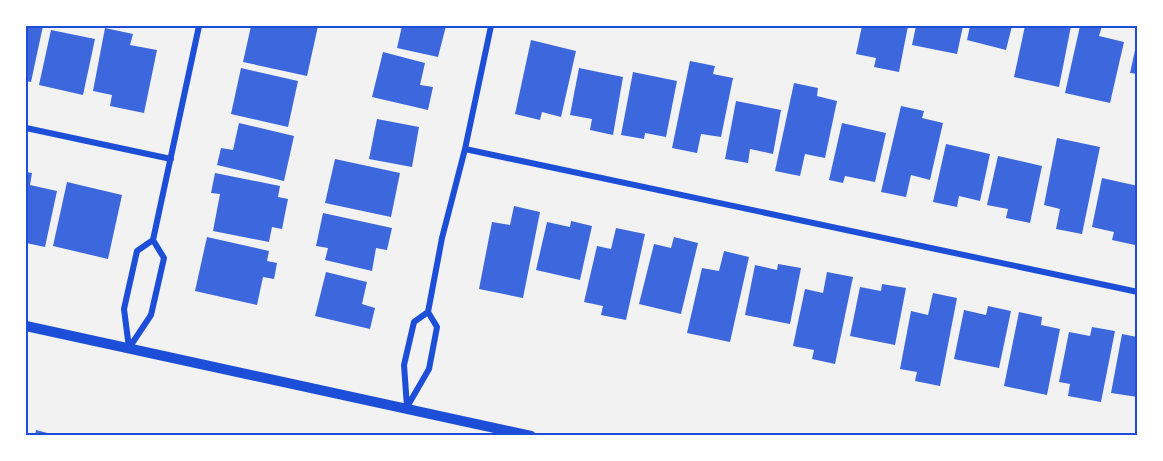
<svg xmlns="http://www.w3.org/2000/svg" width="1163" height="461" font-family="Jost,sans-serif">
	<style>
		.building { fill: #3d67dc }
		.lines { fill: none; stroke-linecap: round; stroke-linejoin: round }
		.minor { stroke: #1d4ed8; stroke-width: 6 }
		.tertiary { stroke: #1d4ed8; stroke-width: 10 }
		.neatline { fill: none; stroke: #1d4ed8; stroke-width: 2 }
	</style>
	<rect width="100%" height="100%" fill="#f2f2f2"/>
	<path class="building" d="M26 26H43L31 82 26 81Z
		M251 26H318L307 76 243 62Z
		M402 26H446L438 57 397 48Z
		M862 26H908L899 72 874 67 876 58 856 54Z
		M916 26H963L957 54 912 45Z
		M970 26H1012L1006 50 967 40Z
		M1025 26H1071L1059 87 1014 77Z
		M1080 26H1102L1099 36 1124 42 1110 103 1065 93Z
		M105 28 133 34 130 45 157 50 144 113 110 106 112 95 93 91Z
		M51 30 95 39 83 95 39 85Z
		M531 40 576 51 561 117 542 112 540 120 515 114Z
		M1137 41H1138V74L1130 73Z
		M383 52 425 63 420 85 433 87 428 110 372 97Z
		M690 61 715 66 713 74 733 78 721 137 701 134 697 153 672 148Z
		M241 68 298 81 288 127 231 114Z
		M579 68 623 77 613 135 590 130 592 119 570 115Z
		M633 72 677 81 666 137 645 133 644 139 621 135Z
		M794 83 818 88 817 96 837 101 825 158 805 154 800 176 775 171Z
		M736 101 781 110 773 154 750 149 748 163 725 159Z
		M901 106 924 111 922 118 943 123 930 180 911 175 906 197 881 192Z
		M377 119 419 127 412 167 369 159Z
		M239 123 294 136 284 181 217 165 221 148 233 150Z
		M842 123 886 133 875 182 845 176 843 183 829 180Z
		M1057 138 1100 147 1082 234 1056 229 1060 209 1044 205Z
		M946 144 990 154 980 201 959 196 957 207 933 202Z
		M998 156 1042 166 1030 223 1006 218 1008 209 987 205Z
		M335 159 400 173 391 217 325 203Z
		M26 172 32 173 30 185 57 191 45 247 26 243Z
		M215 173 280 186 278 197 288 199 282 229 272 227 269 242 213 231 220 194 211 193Z
		M1102 178 1138 186V235L1135 245 1112 240 1114 232 1092 227Z
		M67 182 122 195 108 259 53 246Z
		M514 206 540 212 523 298 479 289 492 222 510 225Z
		M323 213 392 228 387 250 376 248 372 271 325 260 328 248 316 246Z
		M571 221 592 226 580 280 536 270 547 222 570 227Z
		M616 228 645 234 626 320 601 315 603 306 584 302 597 246 611 249Z
		M207 237 269 251 267 261 277 263 274 279 263 277 257 305 195 291Z
		M674 237 698 243 681 314 639 304 654 244 671 248Z
		M724 251 749 257 730 342 687 333 702 268 719 271Z
		M778 264 801 268 790 324 745 315 755 265 777 270Z
		M326 272 367 282 362 304 375 308 370 329 315 316Z
		M827 272 853 277 835 364 812 359 814 350 793 346 805 289 823 293Z
		M882 284 906 288 895 345 850 336 860 287 881 291Z
		M933 293 957 298 940 386 915 381 917 372 900 369 911 311 928 315Z
		M988 306 1011 311 999 368 954 359 964 310 986 315Z
		M1019 312 1042 317 1041 325 1060 329 1047 395 1004 386Z
		M1092 327 1115 331 1101 402 1068 396 1070 384 1059 382 1069 332 1090 336Z
		M1122 334 1137 337 1135 347H1138V397L1111 393Z
		M36 430 55 435V436H35Z"/>
	<g class="lines">
		<path class="minor" d="M26 128 171 159
			M465 149 1138 292
			M129 348 151 315 164 258 153 240 199 26
			M129 348 124 309 137 251 153 240
			M407 407 429 369 437 327 428 312 442 238 465 149 491 26
			M407 407 404 365 414 322 428 312"/>
		<path class="tertiary" d="M26 326 531 436"/>
	</g>
	<rect width="1163" height="461" fill="none" stroke="#ffffff" stroke-width="54"/>
	<rect x="27" y="27" width="1109" height="407" class="neatline"/>
</svg>
